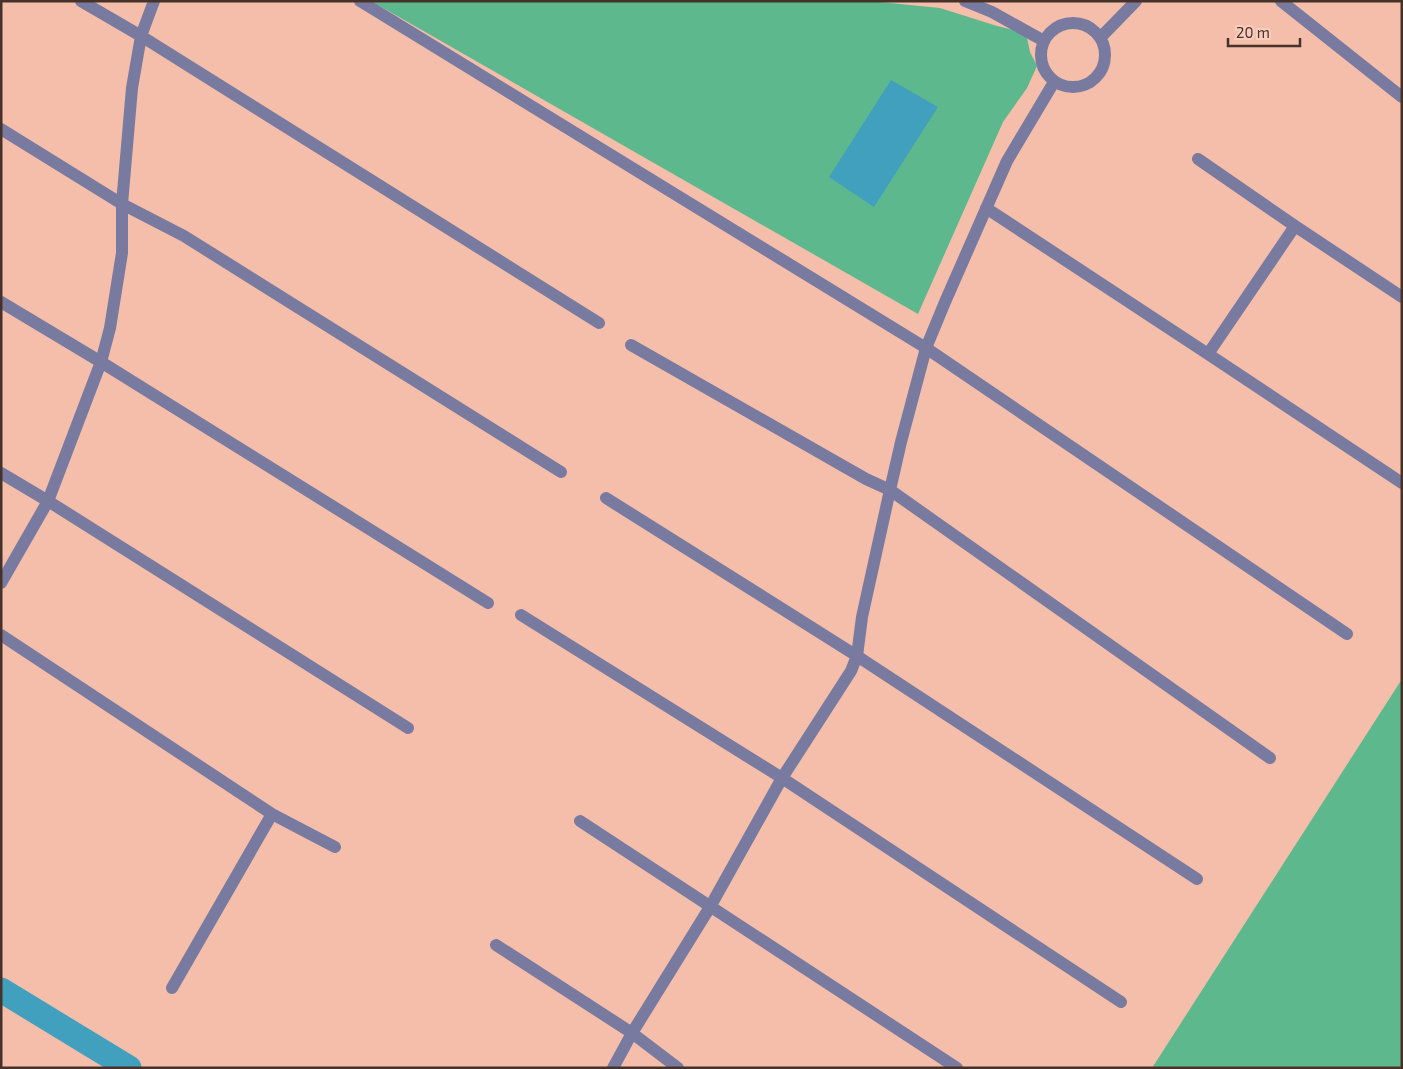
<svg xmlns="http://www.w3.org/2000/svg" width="1403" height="1069" font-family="'Exo 2',sans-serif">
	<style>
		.green { fill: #5eb88e }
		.water { fill: #40a0bd }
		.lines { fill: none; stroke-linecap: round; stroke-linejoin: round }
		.canal { stroke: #40a0bd; stroke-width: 25 }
		.minor { stroke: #787a9f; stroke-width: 12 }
	</style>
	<rect width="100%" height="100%" fill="#f4beaa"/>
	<path class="green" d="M371 1H870L940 8 997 26 1026 33 1030 52 1037 66 1027 88 1003 122 918 314Z
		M1402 679V1068H1152Z"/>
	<path class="water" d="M891 80 938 107 874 207 829 177Z"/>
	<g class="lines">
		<path class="canal" d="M1 990 129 1068"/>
		<path class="minor" d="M81 1 141 36 599 323
			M360 1 926 348 1347 634
			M965 1 992 12 1044 41
			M1281 1 1402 97
			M1041 55a32 32 0 1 1 64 0a32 32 0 1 1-64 0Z
			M1100 38 1136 1
			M1 129 122 204 184 236 561 472
			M1198 159 1295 226 1402 297
			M986 208 1208 354 1402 483
			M1 302 101 362 488 603
			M631 345 866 479 890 490 1270 758
			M1208 354 1295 226
			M1 473 48 501 408 728
			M606 498 857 656 1197 879
			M1 583 48 501 101 362 110 328 122 253V204L132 88 141 36 154 1
			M521 615 782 778 1121 1002
			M1 635 272 814 335 847
			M580 821 957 1068
			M496 945 632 1033 678 1068
			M172 988 272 814
			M613 1068 632 1033 710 907 782 778 851 671 857 656 862 617 890 490 901 442 926 348 945 302 1007 161 1054 82"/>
	</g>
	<rect width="1403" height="1069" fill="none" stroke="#47322a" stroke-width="5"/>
	<path d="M1228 38v8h72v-8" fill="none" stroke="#47322a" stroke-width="2.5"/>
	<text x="1236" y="38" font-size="15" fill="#47322a" stroke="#facebe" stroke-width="4" paint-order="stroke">20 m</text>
</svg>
